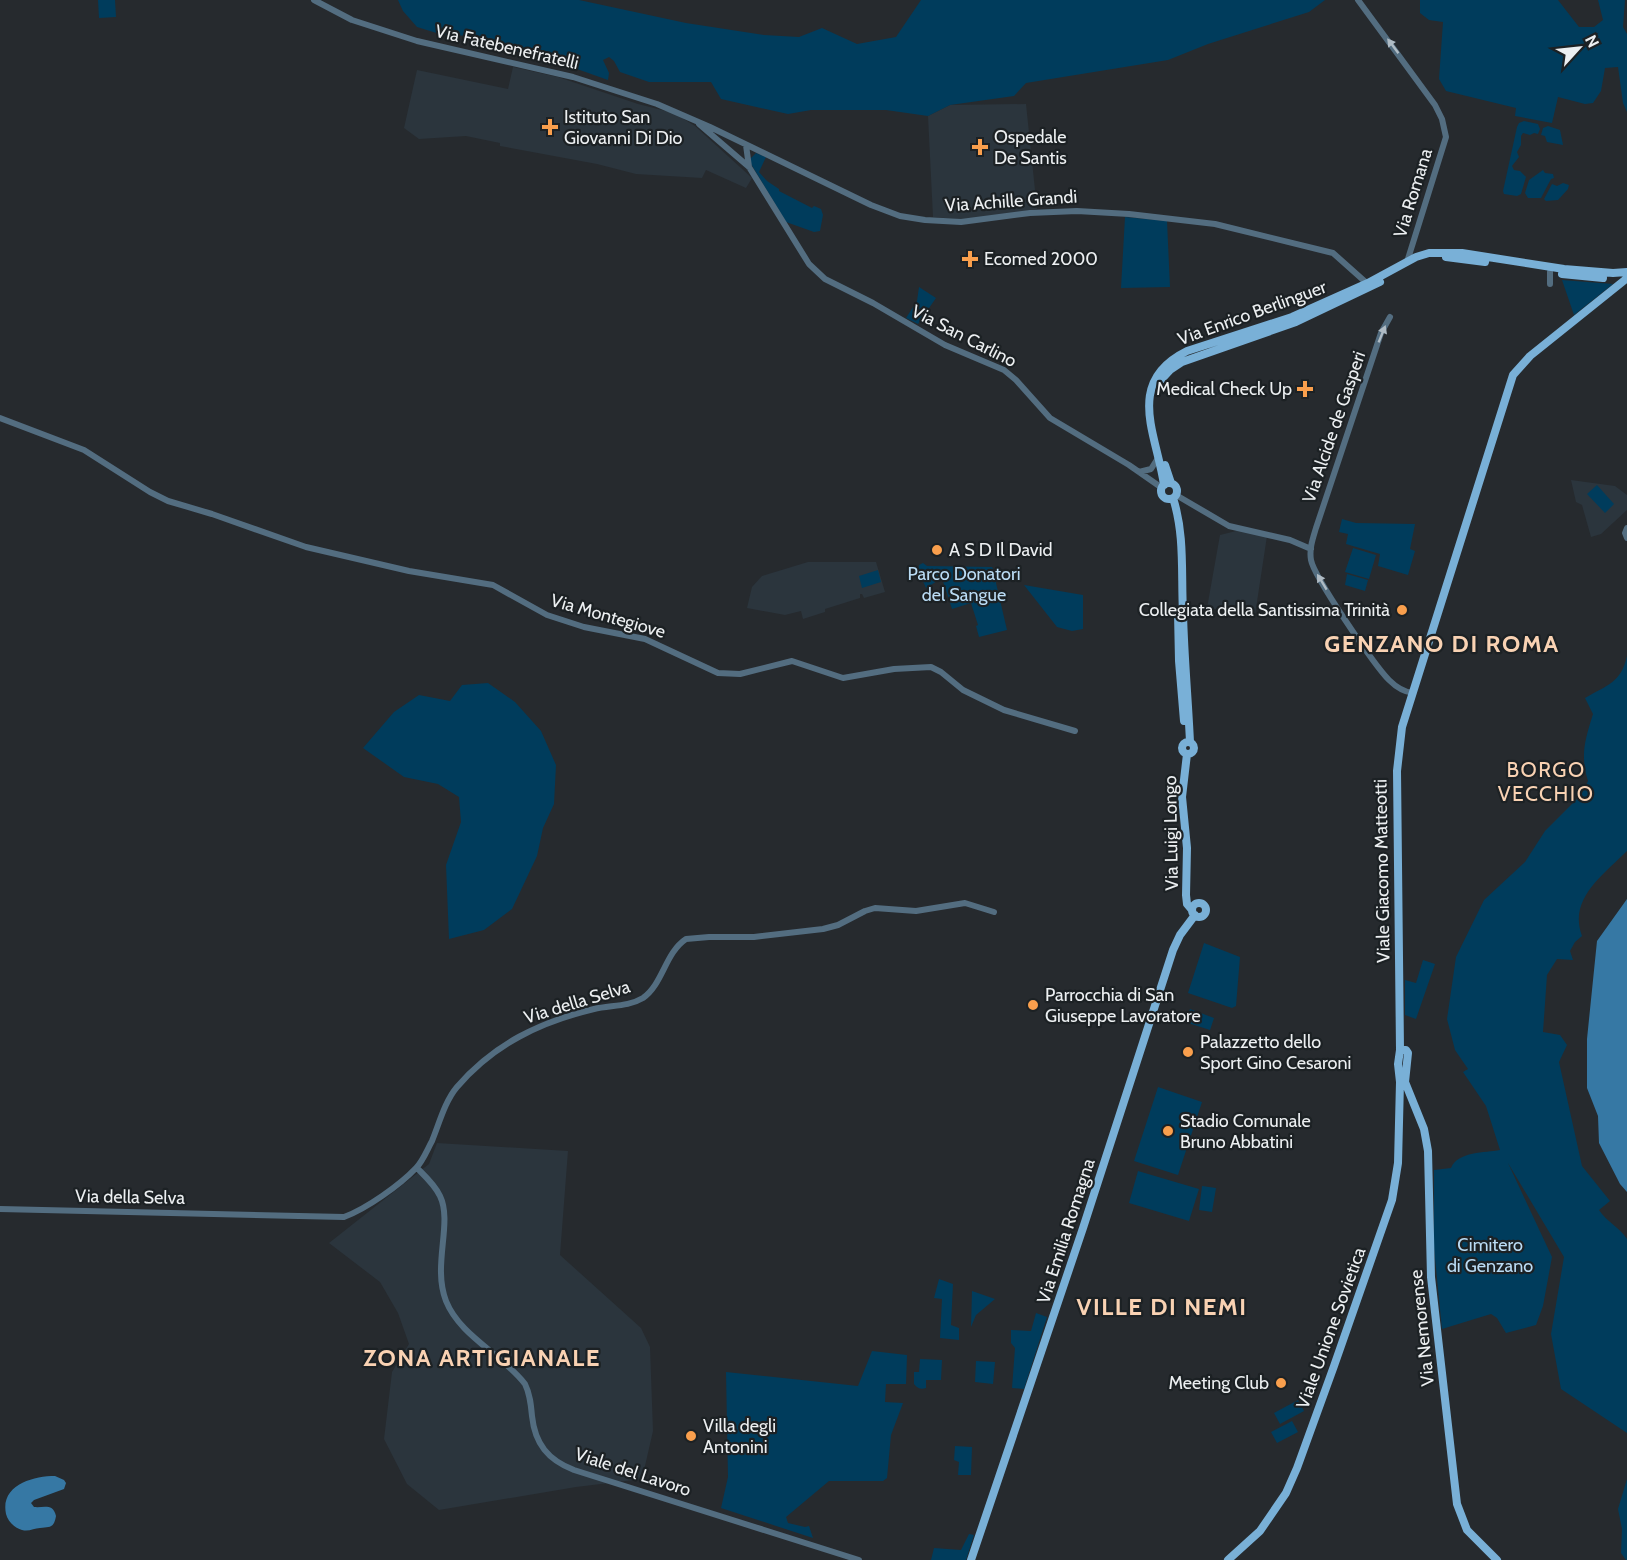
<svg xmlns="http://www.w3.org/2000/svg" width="1627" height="1560" font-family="Cabin,sans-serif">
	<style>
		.built { fill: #2b353d }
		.green { fill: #003c5c }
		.water { fill: #3678a4 }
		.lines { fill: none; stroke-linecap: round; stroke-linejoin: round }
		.minor { stroke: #536d80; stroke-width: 6 }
		.major { stroke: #79b0d7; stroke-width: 8 }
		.oneway { fill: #afbbc4 }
		.poi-dot { fill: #f99f4d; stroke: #1c2124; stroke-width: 2 }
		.labels { text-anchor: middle; stroke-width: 4.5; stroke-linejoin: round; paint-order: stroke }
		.street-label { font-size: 18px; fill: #eceff1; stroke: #1c2124 }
		.poi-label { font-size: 18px; fill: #eceff1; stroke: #1c2124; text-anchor: start }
		.park-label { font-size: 18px; fill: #badcf5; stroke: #1c2124 }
		.quarter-label { font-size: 21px; letter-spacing: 1.5px; fill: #f9d2b3; stroke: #1c2124 }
		.district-label { font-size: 24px; font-weight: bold; letter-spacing: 1.5px; fill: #f9d2b3; stroke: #1c2124 }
	</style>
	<rect width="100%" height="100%" fill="#262a2e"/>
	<path class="built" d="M513 67 558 77 638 104 674 113 695 126 752 178 746 188 706 170 702 178 636 174 597 164 500 146V143L466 136 419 139 404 128 417 70 508 89Z
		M1026 104 1037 209 968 220 933 217 928 116 950 105Z
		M1571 480 1615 486 1627 495V510L1601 534 1591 537 1582 505 1576 502Z
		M1240 530 1267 536 1255 615 1207 608 1220 535Z
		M808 562H876L885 592 864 598 862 594H860V598L825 609V612L803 619 801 611 785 615 747 608 752 587 762 576Z
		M437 1143 568 1151 560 1255 641 1328 650 1347 653 1431 642 1479 576 1487 439 1510 407 1484 384 1439 392 1372 409 1344 398 1313 380 1282 329 1243 429 1164Z"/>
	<path class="green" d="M98 0H115L116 17 99 18Z
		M398 0H579L686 23 764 35 799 37 822 28 857 44 896 37 921 0H1325L1309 12 1208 44 1168 60 1026 83 1014 96 950 105 928 116 886 110H811L788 114 721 99 711 82H649L620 72 614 61 609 57 603 60 609 73 608 80 577 69 530 57 510 48 475 36 443 35 417 27 403 11Z
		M1420 0H1558L1579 27H1594L1603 20 1598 0H1625L1623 27 1627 34V112L1623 103 1618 67 1605 68 1601 91 1593 103 1585 104 1558 97 1552 123 1515 116 1516 108 1446 91 1439 79 1443 22 1429 20 1420 13Z
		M1524 121 1538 124 1540 129 1538 134 1534 133 1530 135 1523 133 1521 136V145L1517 152 1519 157 1512 166 1514 170 1520 171 1526 177 1521 194 1517 196 1504 194 1503 191 1517 127 1519 123Z
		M1548 126 1560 130 1563 145 1547 142 1545 136 1541 135 1543 128Z
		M756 153 766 157 759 172 767 181 779 189V191L812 208 814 206 821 209 823 215 820 231 814 232 786 222 751 164 750 159Z
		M1543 170 1545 173 1553 174 1554 178 1551 179 1541 198H1528L1525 193 1529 180Z
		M1563 183 1569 185 1568 189 1558 200 1546 201 1544 199 1552 184 1557 186Z
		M1125 217 1167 221 1170 287 1121 288Z
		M1562 280 1613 284 1574 315Z
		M919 287 936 298 918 324 906 318 917 301Z
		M1597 485 1614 504 1605 513 1587 494Z
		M1342 519 1356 523 1415 524 1410 549 1415 551 1408 575 1378 566 1380 554 1346 544 1348 534 1339 532Z
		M1353 548 1376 555 1369 579 1345 572Z
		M923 563 927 566 992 567 997 576 996 583 1007 630 979 637 976 626 978 625 971 603 952 609 942 578 926 588 918 570 919 565Z
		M878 570 881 582 862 588 859 576Z
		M1347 574 1368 580 1365 591 1345 585Z
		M1024 585 1083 595V629L1072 631 1057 627Z
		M1627 656V851C1603 875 1568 899 1582 936L1575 942 1570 951 1573 960 1557 959 1547 975 1543 1032 1560 1035 1567 1045 1559 1062 1582 1166 1610 1201 1599 1210C1607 1222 1619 1227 1627 1239V1433L1561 1389 1551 1334 1564 1257 1508 1163 1552 1257 1543 1306 1536 1325 1506 1333 1497 1318 1491 1314 1442 1329 1434 1248V1170L1451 1168C1458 1151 1485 1153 1500 1150L1486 1106 1463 1072 1468 1069 1455 1050 1447 1019 1456 957 1484 900 1525 862 1545 831 1581 795 1588 781C1580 755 1585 740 1593 714L1585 698C1607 685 1621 683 1627 656Z
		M488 683 515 702 541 731 556 765 554 804 543 828 537 856 512 909 484 930 449 939 446 865 461 822 459 797 438 784 404 777 363 748 394 712 419 695 450 701 462 685Z
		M1204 943 1240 957 1236 1006 1232 1008 1188 993Z
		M1423 960 1435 964 1416 1019 1405 1015V980L1416 983Z
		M1190 1009 1214 1018 1210 1030 1185 1022Z
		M1158 1087 1202 1102 1178 1175 1134 1161Z
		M1138 1171 1199 1189 1189 1221 1129 1203Z
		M1202 1186 1216 1188 1212 1212 1199 1210Z
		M939 1279 953 1284 951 1325 959 1328V1340L940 1338 942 1299 934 1298Z
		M972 1291 995 1299 976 1315 971 1327Z
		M1036 1313 1047 1317 1024 1389 1012 1388 1015 1348 1011 1343V1330L1031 1331Z
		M872 1351 907 1355 906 1384H886L885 1402 903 1403 891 1435 887 1478 883 1481H829L786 1517 788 1523 805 1527 809 1526 813 1538 721 1508 728 1477 726 1372 858 1386Z
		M920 1359 942 1360 941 1380H926V1388C921 1390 917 1388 914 1384V1372H919Z
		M976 1361 995 1362 993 1384 975 1382Z
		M1298 1400 1304 1411 1280 1424 1274 1413Z
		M1292 1421 1298 1432 1277 1443 1271 1432Z
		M955 1446 972 1447 971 1475H958L959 1462 954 1460Z
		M1627 1479V1560H1626L1621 1553 1622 1529 1618 1509Z
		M969 1534 974 1535 966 1560H931L934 1548 961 1550Z"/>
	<path class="water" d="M1627 899V1192L1620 1184 1599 1143 1598 1116 1587 1088V1039L1597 941Z
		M55 1476 64 1480 66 1483 64 1489 34 1500 31 1503 34 1507C44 1508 53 1503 56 1516 54 1528 50 1527 40 1528 34 1528 29 1532 22 1530 15 1528 8 1522 6 1514 0 1485 33 1476 55 1476Z"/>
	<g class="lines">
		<path class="minor" d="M314 0 352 20 417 41 573 77 657 104 710 127 871 205 900 216 925 220 961 222 1030 213 1077 211 1129 214 1215 224 1333 253 1370 286
			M1358 0 1435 105 1442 119 1446 137 1407 262
			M699 124 749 167 809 264 825 279 873 303 945 345 1004 370 1016 380 1050 418 1129 465 1162 488
			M746 145 749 167
			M1550 272V284
			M1390 317 1381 333 1316 528C1313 538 1309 549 1311 560 1314 577 1375 666 1389 680 1395 686 1404 692 1413 693
			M0 418 84 450 150 492 168 501 212 514 306 547 409 571 493 585 547 615 584 627 645 639 718 673 740 674 792 661 843 678 894 669 931 667 941 672 963 690 1004 710 1075 731
			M1139 472 1151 469 1158 458
			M1176 495 1229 526 1290 540 1311 549
			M1627 528 1625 533 1627 538
			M417 1168C425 1176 435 1185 440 1196 453 1223 432 1265 446 1301 460 1336 502 1354 525 1384 530 1394 531 1405 532 1416 535 1444 548 1460 574 1470L859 1560
			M0 1209 344 1217C366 1209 400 1185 416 1168 423 1161 427 1150 432 1141 439 1124 445 1101 457 1087 494 1044 540 1022 594 1009 610 1005 628 1007 643 998 663 984 665 953 686 939L709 937H754L823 929 838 925 865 911 875 908 916 911 965 903 994 912"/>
		<path class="major" d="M1446 257 1485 262
			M1562 274 1603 278
			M1158 383 1170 370 1182 362 1296 322 1380 282
			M1165 465 1171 483
			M1161 491a8 8 0 1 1 16 0a8 8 0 1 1-16 0Z
			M1164 485C1157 435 1124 382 1187 351L1292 317 1368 283 1416 257 1429 253H1462L1564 269 1613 273 1627 272
			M1173 498C1185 535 1181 574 1183 613 1184 656 1188 699 1190 742
			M1178 613 1179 661 1184 721
			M1182 748a6 6 0 1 1 12 0a6 6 0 1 1-12 0Z
			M1187 754 1182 797 1187 848 1186 895 1187 904 1192 910
			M1192 910a7 7 0 1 1 14 0a7 7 0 1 1-14 0Z
			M1400 1050 1397 771 1402 727 1513 375 1530 356 1626 279
			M1400 1050H1406L1408 1053 1405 1082H1400L1398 1064Z
			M1405 1082 1424 1129 1428 1151 1431 1277 1457 1504 1467 1530 1497 1560
			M971 1560 1083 1228 1173 950 1180 935 1195 915
			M1228 1560 1260 1531 1286 1493 1297 1468 1334 1366 1392 1200 1398 1163 1400 1082"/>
	</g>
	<defs><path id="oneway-solid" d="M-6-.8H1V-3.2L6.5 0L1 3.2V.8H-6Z" transform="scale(1.5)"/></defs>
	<g class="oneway">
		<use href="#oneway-solid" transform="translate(1393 46) rotate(-127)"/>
		<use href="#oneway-solid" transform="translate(1382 334) rotate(-68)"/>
		<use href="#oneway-solid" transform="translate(1322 582) rotate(-121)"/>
	</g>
	<g class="poi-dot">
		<path d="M547 118h6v6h6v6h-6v6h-6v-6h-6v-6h6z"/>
		<path d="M977 138h6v6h6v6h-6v6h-6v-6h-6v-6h6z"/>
		<path d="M967 250h6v6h6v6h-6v6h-6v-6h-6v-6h6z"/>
		<path d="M1302 380h6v6h6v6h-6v6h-6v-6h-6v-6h6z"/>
		<circle cx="937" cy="550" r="6"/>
		<circle cx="1402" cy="610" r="6"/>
		<circle cx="1033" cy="1005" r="6"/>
		<circle cx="1188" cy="1052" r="6"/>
		<circle cx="1168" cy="1131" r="6"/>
		<circle cx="1281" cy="1383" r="6"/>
		<circle cx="691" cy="1436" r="6"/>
	</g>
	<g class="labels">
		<g class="street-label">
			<text transform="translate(507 47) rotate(13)" y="6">Via Fatebenefratelli</text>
			<text transform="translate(1413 193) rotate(-73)" y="6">Via Romana</text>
			<text transform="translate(1011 201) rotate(-4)" y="6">Via Achille Grandi</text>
			<text transform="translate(1252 313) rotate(-20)" y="6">Via Enrico Berlinguer</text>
			<text transform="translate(964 336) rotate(27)" y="6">Via San Carlino</text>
			<text transform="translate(1334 427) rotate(-71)" y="6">Via Alcide de Gasperi</text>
			<text transform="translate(608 616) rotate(16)" y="6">Via Montegiove</text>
			<text transform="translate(1171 833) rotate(-91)" y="6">Via Luigi Longo</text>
			<text transform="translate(1382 871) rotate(-91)" y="6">Viale Giacomo Matteotti</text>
			<text transform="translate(577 1002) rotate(-17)" y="6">Via della Selva</text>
			<text transform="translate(130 1197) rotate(1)" y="6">Via della Selva</text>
			<text transform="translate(1066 1231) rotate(-72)" y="6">Via Emilia Romagna</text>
			<text transform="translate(1331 1328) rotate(-70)" y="6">Viale Unione Sovietica</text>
			<text transform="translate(1422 1328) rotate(-96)" y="6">Via Nemorense</text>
			<text transform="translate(633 1472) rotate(18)" y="6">Viale del Lavoro</text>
		</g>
		<g class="poi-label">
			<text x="564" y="123">Istituto San<tspan x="564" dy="21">Giovanni Di Dio</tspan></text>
			<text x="994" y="143">Ospedale<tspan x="994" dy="21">De Santis</tspan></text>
			<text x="984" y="265">Ecomed 2000</text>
			<text x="1292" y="395" text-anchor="end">Medical Check Up</text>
			<text x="949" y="556">A S D Il David</text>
			<text x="1390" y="616" text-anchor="end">Collegiata della Santissima Trinità</text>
			<text x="1045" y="1001">Parrocchia di San<tspan x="1045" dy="21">Giuseppe Lavoratore</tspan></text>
			<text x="1200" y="1048">Palazzetto dello<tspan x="1200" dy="21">Sport Gino Cesaroni</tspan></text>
			<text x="1180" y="1127">Stadio Comunale<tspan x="1180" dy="21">Bruno Abbatini</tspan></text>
			<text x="1269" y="1389" text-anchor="end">Meeting Club</text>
			<text x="703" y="1432">Villa degli<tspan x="703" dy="21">Antonini</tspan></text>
		</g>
		<g class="park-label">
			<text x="964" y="580">Parco Donatori<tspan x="964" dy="21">del Sangue</tspan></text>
			<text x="1490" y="1251">Cimitero<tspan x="1490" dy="21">di Genzano</tspan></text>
		</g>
		<g class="quarter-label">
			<text x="1546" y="777">BORGO<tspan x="1546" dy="24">VECCHIO</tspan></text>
		</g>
		<g class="district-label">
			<text x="1442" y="652">GENZANO DI ROMA</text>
			<text x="1162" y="1315">VILLE DI NEMI</text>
			<text x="482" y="1366">ZONA ARTIGIANALE</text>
		</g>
	</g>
	<g transform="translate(1579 48) rotate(63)" stroke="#1c2124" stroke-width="4.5" paint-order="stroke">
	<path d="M0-4.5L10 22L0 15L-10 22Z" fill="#eceff1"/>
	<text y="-9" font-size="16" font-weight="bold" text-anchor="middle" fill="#eceff1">N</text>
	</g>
</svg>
